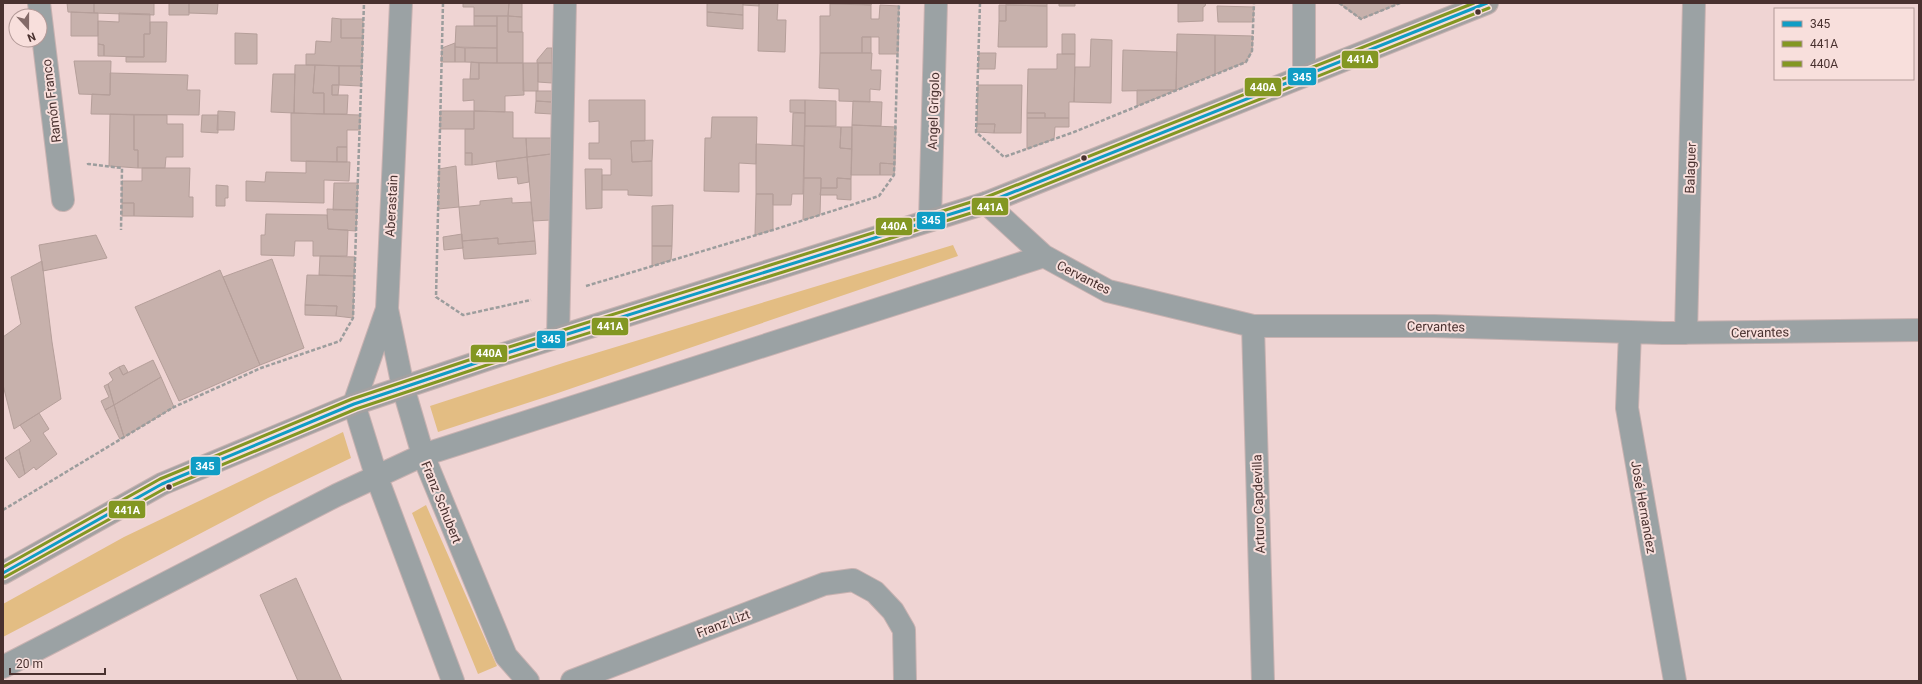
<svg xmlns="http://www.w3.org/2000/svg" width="1922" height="684" font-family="Roboto,sans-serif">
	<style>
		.green { fill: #e3bd83 }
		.building { fill: #c7b1ac; stroke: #b59f9a }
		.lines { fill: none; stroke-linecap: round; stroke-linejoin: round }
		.minor-casing { stroke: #c8b2b1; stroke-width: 24 }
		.major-casing { stroke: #c8b2b1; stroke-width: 24 }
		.path { stroke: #9c9d9d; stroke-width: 2.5; stroke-dasharray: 4 2; stroke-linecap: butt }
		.minor { stroke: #9ba2a4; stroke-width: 22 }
		.major { stroke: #a3a1a1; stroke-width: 22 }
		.bus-1-casing { stroke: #f8dfdc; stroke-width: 6 }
		.bus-2-casing { stroke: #f8dfdc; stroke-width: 6 }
		.bus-3-casing { stroke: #f8dfdc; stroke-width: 6 }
		.bus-1 { stroke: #0f9dc5; stroke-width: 3 }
		.bus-2 { stroke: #839722; stroke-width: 3 }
		.bus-3 { stroke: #839722; stroke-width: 3 }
		.bus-dot { fill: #49312f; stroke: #f8dfdc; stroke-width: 1.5 }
		.labels { text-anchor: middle; stroke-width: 4; stroke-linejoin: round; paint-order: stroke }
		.street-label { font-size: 13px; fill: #49312f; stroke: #f8dfdc }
		.line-badge { stroke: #f8dfdc; stroke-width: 1.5 }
		.badge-label { font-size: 11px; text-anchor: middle; font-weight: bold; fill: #fff }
	</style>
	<rect width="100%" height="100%" fill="#efd4d3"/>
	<path class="green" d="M953 245 958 256 555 394 438 432 430 406 566 362Z
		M343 432 351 458 268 498 3 637V604L124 537Z
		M426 505 497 666 478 674 412 513Z"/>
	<path class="building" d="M67 3H94V13L68 12Z
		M94 3H154V15L94 13Z
		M169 3H189V15H169Z
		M189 3H218L217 14 189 13Z
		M463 3H509L508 16H474V7H463Z
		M509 3H522V17L508 16Z
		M707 3H743V15L707 12Z
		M743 3H759V6L743 5Z
		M759 3H778L777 20H786L785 52 758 51Z
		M841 3H872L871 5Z
		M1006 3H1047V6L1006 5Z
		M1059 3H1075V6H1059Z
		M1178 3H1206L1205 6 1203 7V21L1178 22Z
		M1339 3H1400L1361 19Z
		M830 4 871 5V19H879L880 5 899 6 898 54H879V37H862V53H820V16H830Z
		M999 5H1006V21H999Z
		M1006 5 1047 6V47H998L999 21H1006Z
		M1217 6 1254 7 1253 22H1218Z
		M71 12 98 13V36H71Z
		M707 12 743 15V29L707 26Z
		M119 13 150 14V34H144V57L104 56V45L98 44V21L119 22Z
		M474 16H497V26H474Z
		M497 16H508V32H523V63H497Z
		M508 16 522 17V32H508Z
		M332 18 341 19V38H363L362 66 306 65V54H315L316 41 331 42Z
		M341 19H363V38H341Z
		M150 22H167L166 62H126V57H144V34H150Z
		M456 26H497V48L455 47Z
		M235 33 257 34V64H235Z
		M1062 34H1075V54H1062Z
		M1177 34 1215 35V74L1176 90Z
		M1215 35 1253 36 1252 51 1246 62 1215 74Z
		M862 37H871V53H862Z
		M1091 39 1112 40 1111 103 1074 102 1075 67H1090Z
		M455 43V62H441L442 48Z
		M98 44 104 45V56H98Z
		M455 47 465 48V62H455Z
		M465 48H497V63L465 62Z
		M547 48H552V63H537V60Z
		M1123 50 1177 52 1176 90 1122 91Z
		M820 53H872L871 70H881L880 90 870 89V102L839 101V89L819 88Z
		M979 53H996L995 69H978Z
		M1057 54H1075L1074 102H1069V118H1045V113H1027L1028 69H1057Z
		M74 61H111L110 95 79 94Z
		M471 62 479 63V79H470Z
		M479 63H523L524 95 505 96V112L474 111V100L463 101V79H479Z
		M523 63H538V91H523Z
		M538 63H552V83L538 82Z
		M295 65H315L313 93H324V114L294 113Z
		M315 65 339 66V85H332V95H348L347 114H324V93H313Z
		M339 66H362L361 86 339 85Z
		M110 73 188 75 187 90H200L199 115 91 114 92 94 110 95Z
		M273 74H295L294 113 271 112Z
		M332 85H339L338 95H332Z
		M978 85H1022L1021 133H994L995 124H977Z
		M1137 90H1176L1137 106Z
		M536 91H552V102L536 101Z
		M589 100H645V141H631L632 162 652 161V196L628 195V190H602V175H611V159H589V143H599V121L589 122Z
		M790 100H805V113L790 112Z
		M805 100 836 101V126H805Z
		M536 101 552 102V114L535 113Z
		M853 101 882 102 881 126 852 125Z
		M218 111 235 112 234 130H217Z
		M440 111H474V129H440Z
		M474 111 513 112V138H526L527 157 472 165V153H465V129H474Z
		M291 113 360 115V130H347V147H337V162L291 161Z
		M793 113H805L804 146 792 145Z
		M1027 113H1045V118H1027Z
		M110 114 134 115V150H138V168L109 166Z
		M134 115H167V124H183V157H166L165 168H138V150H134Z
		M202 115H218V133L201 132Z
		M712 117H757L756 164 739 163V192L704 191 705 138H711Z
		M1027 118H1069V127H1055L1054 139 1027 149Z
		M977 124H995L994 133 976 132Z
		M852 125 896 127 895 164 880 163V175H851Z
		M805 126 841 127 840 148 852 149 851 179 837 178V188H821V178H804Z
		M841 127H852V149L840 148Z
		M526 138H551V154L527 157Z
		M653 140 652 161 632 162 631 141Z
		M756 144 804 146 803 194H792L791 205H773V194H756Z
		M337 147H347V162H337Z
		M465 153H472V165H465Z
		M551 154V220L533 221 527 157Z
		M527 157 529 182 518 184 517 177 498 179 496 161Z
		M306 161 350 162 349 181 324 180V203L246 201V181L265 182 266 172 306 173Z
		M880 163 895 164 894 175H880Z
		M456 166 459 207 438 209 439 169Z
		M142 168H190L189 197H193V217L134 216V203H122V181H142Z
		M585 169H602V208L586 209Z
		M804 178H821L820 215 803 220Z
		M837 178 851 179V200L837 199V195H820L821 188H837Z
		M334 183H358L357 210H333Z
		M216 185 228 186V198H225V206H216Z
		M756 194H773V230L755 235Z
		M512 198V203L531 202 535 241 498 244V238L462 241 459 207 480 205V201Z
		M122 203H134V216H122Z
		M673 205 672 246H652V206Z
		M327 209 357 210 356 231 328 229Z
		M266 214 327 215 328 229 348 230 347 256H313V241H295L294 256 261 255V235H265Z
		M462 234 463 248 444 250 443 237Z
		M96 235 107 258 43 271 39 245Z
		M498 238V244L535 241 536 254 464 259 462 241Z
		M652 246H672L671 260 652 266Z
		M320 256 355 257 354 276 319 275Z
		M272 259 304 348 260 365 223 277Z
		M42 261 52 342 61 399 14 429 3 385V337L21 324 11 277Z
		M220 270 260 365 179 401 135 307Z
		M307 275 354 276 353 318 336 316 337 306 305 305Z
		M305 305 337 306 336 316 305 315Z
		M153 360 161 377 114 405 108 384 113 380 109 373 119 367 123 375Z
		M124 365 128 372 123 375 119 367Z
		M161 377 174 407 124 437 114 405Z
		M108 384 114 405 105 410 101 401 109 397 104 386Z
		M114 405 124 437 120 439 105 410Z
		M39 413 49 429 43 433 57 454 36 470 34 467 25 474 19 449 31 441 20 425Z
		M19 449 25 474 19 478 5 458Z
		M296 578 342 681H298L260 595Z"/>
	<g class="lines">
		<g class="minor-casing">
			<path id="minor" d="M39 3 63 200
				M401 3 387 309 354 404 376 475 453 681
				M1304 3V75
				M986 203 1044 256 1108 291 1253 326H1434L1663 333 1919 330
				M930 220 936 3
				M387 309 403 387 423 455 506 656 528 681
				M1253 326 1263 681
				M1630 332 1627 408 1675 681
				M1686 333 1694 3
				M558 337 565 3
				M3 667 337 495 423 455 1044 256
				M572 681 824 584 853 580 875 592 893 611 904 630 905 681"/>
		</g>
		<g class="major-casing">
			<path id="major" d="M3 573 162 484 354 404 491 358 986 203 1487 3"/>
		</g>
		<path class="path" d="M443 3 436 297 463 315 531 300
			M980 3 976 132 1004 157 1074 132 1246 62 1252 51 1254 3
			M1339 3 1361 19 1400 3
			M88 163V164L122 168 121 230
			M586 286 773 230 879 196 894 175 899 3
			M3 510 174 407 261 368 340 341 353 318 364 3"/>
		<use href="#minor" class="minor"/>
		<use href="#major" class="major"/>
		<g class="bus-1-casing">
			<path id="bus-1" d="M3 573 162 484 354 404 491 358 986 203 1487 3"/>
		</g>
		<g class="bus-2-casing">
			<path id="bus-2" d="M5 577 164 489 356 409 493 363 987 208 1489 8"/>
		</g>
		<g class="bus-3-casing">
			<path id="bus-3" d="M3 567 160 479 352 399 490 353 984 198 1474 3"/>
		</g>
		<use href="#bus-1" class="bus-1"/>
		<use href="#bus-2" class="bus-2"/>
		<use href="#bus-3" class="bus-3"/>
	</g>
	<g class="bus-dot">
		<circle cx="1478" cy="12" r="3.5"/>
		<circle cx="1084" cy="158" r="3.5"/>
		<circle cx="169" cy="487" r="3.5"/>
	</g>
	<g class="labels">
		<g class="street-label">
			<text transform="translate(51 101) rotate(-97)" y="5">Ramón Franco</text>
			<text transform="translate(933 111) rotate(-88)" y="5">Angel Grigolo</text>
			<text transform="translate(1690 168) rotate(-88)" y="5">Balaguer</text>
			<text transform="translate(391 206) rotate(-87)" y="5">Aberastain</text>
			<text transform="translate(1084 277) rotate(27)" y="5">Cervantes</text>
			<text transform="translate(1436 326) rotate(1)" y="5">Cervantes</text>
			<text transform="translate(1760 332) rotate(-1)" y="5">Cervantes</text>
			<text transform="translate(442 502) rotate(68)" y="5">Franz Schubert</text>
			<text transform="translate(1258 504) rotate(-92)" y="5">Arturo Capdevilla</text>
			<text transform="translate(1644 507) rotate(80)" y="5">José Hernandez</text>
			<text transform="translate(723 623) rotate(-21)" y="5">Franz Lizt</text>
		</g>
	</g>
	<g class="line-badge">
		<rect x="1341" y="50" width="38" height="19" rx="4" fill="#839722"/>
		<rect x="1287" y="67" width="30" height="19" rx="4" fill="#0f9dc5"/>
		<rect x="1244" y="77" width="38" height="20" rx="4" fill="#839722"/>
		<rect x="971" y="197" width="38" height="19" rx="4" fill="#839722"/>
		<rect x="916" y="211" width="30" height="19" rx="4" fill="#0f9dc5"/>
		<rect x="875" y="217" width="38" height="19" rx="4" fill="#839722"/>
		<rect x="591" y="317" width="38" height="19" rx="4" fill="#839722"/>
		<rect x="536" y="330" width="30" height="19" rx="4" fill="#0f9dc5"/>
		<rect x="470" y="344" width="38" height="19" rx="4" fill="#839722"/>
		<rect x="190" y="456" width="31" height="20" rx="4" fill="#0f9dc5"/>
		<rect x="108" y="500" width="38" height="19" rx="4" fill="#839722"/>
	</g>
	<g class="badge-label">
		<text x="1360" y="63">441A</text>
		<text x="1302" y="81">345</text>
		<text x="1263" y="91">440A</text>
		<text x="990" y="211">441A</text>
		<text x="931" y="224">345</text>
		<text x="894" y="230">440A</text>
		<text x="610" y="330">441A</text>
		<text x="551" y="343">345</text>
		<text x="489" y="357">440A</text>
		<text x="205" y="470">345</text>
		<text x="127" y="514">441A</text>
	</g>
	<rect width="1922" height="684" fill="none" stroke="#49312f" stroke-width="8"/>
	<rect x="1774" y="8" width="140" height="72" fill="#f8dfdc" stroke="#b29997"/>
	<rect x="1782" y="21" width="20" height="6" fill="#0f9dc5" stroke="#b29997"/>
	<text x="1810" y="28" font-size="12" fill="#49312f">345</text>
	<rect x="1782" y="41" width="20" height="6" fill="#839722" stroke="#b29997"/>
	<text x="1810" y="48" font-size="12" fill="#49312f">441A</text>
	<rect x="1782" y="61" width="20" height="6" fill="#839722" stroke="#b29997"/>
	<text x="1810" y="68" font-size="12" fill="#49312f">440A</text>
	<g transform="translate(28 28) rotate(159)"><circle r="19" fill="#f8dfdc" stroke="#b29997"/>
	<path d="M0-3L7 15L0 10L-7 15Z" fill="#836a68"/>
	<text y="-6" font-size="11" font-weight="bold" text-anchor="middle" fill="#49312f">N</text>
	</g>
	<path d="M10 668v6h95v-6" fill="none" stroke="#49312f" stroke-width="2"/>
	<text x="16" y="668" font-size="12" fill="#49312f" stroke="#f8dfdc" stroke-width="3" paint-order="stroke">20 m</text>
</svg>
